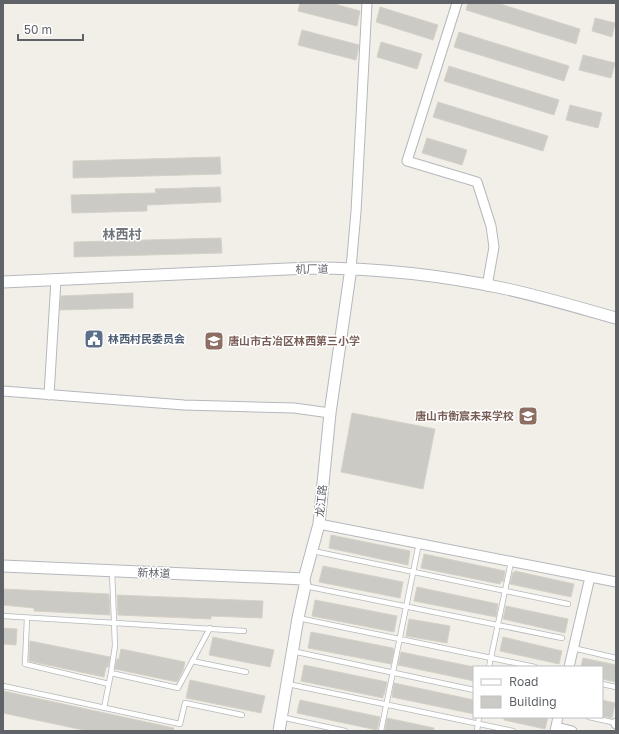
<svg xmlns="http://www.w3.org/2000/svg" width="619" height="734" font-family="'Golos Text','Noto Sans SC',sans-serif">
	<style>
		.building { fill: #cccac5; stroke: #d6d1c6 }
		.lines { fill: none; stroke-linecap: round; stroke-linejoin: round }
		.service-casing { stroke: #b5b8bc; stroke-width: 6 }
		.minor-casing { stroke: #b5b8bc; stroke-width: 11 }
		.tertiary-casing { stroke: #b5b8bc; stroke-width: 13 }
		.service { stroke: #fff; stroke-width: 4.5 }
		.minor { stroke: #fff; stroke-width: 9 }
		.tertiary { stroke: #fff; stroke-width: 11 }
		.labels { text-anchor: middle; stroke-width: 3; stroke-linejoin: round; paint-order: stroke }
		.street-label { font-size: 11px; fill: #5f6368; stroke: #fff }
		.service-label { font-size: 11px; font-weight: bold; fill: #4e5e75; stroke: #fff; text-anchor: start }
		.education-label { font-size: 11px; font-weight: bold; fill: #785e54; stroke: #fff; text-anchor: start }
		.quarter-label { font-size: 13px; font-weight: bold; fill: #70757a; stroke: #fff }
	</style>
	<rect width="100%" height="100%" fill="#f1efe8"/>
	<path class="building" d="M300 3H331L360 11 357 26 298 11Z
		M468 3H497L580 29 576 44 466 10Z
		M380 7 438 25 433 40 376 22Z
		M595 18 615 23 612 37 592 31Z
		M302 30 359 45 356 60 298 45Z
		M459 32 569 66 564 81 454 47Z
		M381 42 422 54 417 69 377 57Z
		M583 55 615 63 611 78 579 70Z
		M449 66 559 100 554 115 444 81Z
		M438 102 548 136 543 151 433 117Z
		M570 105 602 113 598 128 566 120Z
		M427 138 467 150 462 165 422 153Z
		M220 157 221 174 73 178V161Z
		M220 187 221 202 147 205V211L72 213 71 195 156 193 155 189Z
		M221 238 222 253 74 257V242Z
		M133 293V308L60 310 61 296Z
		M352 413 435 429 423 489 341 472Z
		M331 535 410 551 408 565 329 548Z
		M424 554 505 571 503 582 501 581 500 584 421 568Z
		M323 566 403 582 400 598 319 582Z
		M515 571 574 584 571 597 510 584 513 572 514 573Z
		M417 587 498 604 496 617 414 601Z
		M3 589 109 594 110 615 34 611V608L3 605Z
		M117 595 263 601 262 618 211 616V619L118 615Z
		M315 600 397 616 394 632 312 616Z
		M506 606 568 619 565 633 503 619Z
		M409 619 450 626 447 643 406 636Z
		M3 628 17 629 16 645 3 644Z
		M311 632 393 648 394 650 391 664 308 648Z
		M213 637 274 650 270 667 209 655Z
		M503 637 562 651 559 664 500 651Z
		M30 641 110 657 108 667H106L104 677 29 661Z
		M121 649 185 662 183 670 177 682 115 669 117 659H119Z
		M401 652 474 667V681L398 665Z
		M583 658 616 665V682L602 679V667H581Z
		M304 665 387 682 384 695H383V698L301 681Z
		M190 680 265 696 261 713 186 698Z
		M394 683 474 700V714L392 697Z
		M3 691 174 728 173 731H88L3 713Z
		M300 700 380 717 377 730 297 713Z
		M602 700 615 703 612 718 602 716Z
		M504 717H548L545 729 504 720Z
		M387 718 434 728V731H385Z"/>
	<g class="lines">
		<g class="service-casing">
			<path id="service" d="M313 551 568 604
				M305 586 562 638
				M3 616 244 631
				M27 618 25 664 109 684
				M298 618 535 667
				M573 648 616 658
				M292 651 474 690
				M192 661 246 672
				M489 667 511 562
				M111 673 178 688 210 628
				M288 684 513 731
				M602 684 616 687
				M3 686 180 724 185 703 242 715
				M104 708 111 673 115 646 112 571
				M281 717 345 731
				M589 717 616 723
				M381 731 419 543
				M477 731 479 717"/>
		</g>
		<g class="minor-casing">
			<path id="minor" d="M457 3 407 161 477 182 491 226 494 247 487 286
				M351 268 356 212 367 3
				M3 391 184 405 294 408 330 413
				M49 395 56 280
				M319 524 616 582
				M569 667 590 577
				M616 723V724
				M556 727 572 731
				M555 731 558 717"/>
		</g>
		<g class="tertiary-casing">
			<path id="tertiary" d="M3 282 310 268C376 268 442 275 507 289 543 297 580 308 616 318
				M3 566 304 579
				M279 731 298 618 305 586 304 579 319 524 330 413 351 268"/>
		</g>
		<use href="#service" class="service"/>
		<use href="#minor" class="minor"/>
		<use href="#tertiary" class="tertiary"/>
	</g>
	<defs>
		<g id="civic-square" transform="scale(1)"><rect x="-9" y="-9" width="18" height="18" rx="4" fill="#5c6f8a" stroke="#fff"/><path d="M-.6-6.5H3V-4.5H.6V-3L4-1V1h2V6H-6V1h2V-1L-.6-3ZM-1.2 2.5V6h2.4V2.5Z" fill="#fff"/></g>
		<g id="school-square" transform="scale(1)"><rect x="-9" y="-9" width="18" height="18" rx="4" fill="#8d6e63" stroke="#fff"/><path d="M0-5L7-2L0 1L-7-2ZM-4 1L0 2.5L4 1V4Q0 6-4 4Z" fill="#fff"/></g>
	</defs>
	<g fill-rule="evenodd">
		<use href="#civic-square" x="94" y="339"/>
		<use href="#school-square" x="214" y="341"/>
		<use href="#school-square" x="528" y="416"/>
	</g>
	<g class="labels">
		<g class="street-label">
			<text transform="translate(312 269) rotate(-1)" y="4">机厂道</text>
			<text transform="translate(321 501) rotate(-84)" y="4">龙江路</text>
			<text transform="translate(154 573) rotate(2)" y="4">新林道</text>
		</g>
		<g class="service-label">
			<text x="108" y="343">林西村民委员会</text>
		</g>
		<g class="education-label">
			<text x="228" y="345">唐山市古冶区林西第三小学</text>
			<text x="514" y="420" text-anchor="end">唐山市衡宸未来学校</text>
		</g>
		<g class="quarter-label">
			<text x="122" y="239">林西村</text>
		</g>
	</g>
	<rect width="619" height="734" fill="none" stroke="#5f6368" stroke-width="8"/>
	<rect x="473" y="666" width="130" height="52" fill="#ffffff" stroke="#bfc1c3"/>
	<rect x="481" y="679" width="20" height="6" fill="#ffffff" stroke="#bfc1c3"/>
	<text x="509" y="686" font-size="12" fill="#5f6368">Road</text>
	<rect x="481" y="696" width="20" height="12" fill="#cccac5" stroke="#bfc1c3"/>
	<text x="509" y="706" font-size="12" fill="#5f6368">Building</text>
	<path d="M18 34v6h65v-6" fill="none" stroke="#5f6368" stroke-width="2"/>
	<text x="24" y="34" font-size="12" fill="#5f6368" stroke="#ffffff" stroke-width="3" paint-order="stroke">50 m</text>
</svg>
